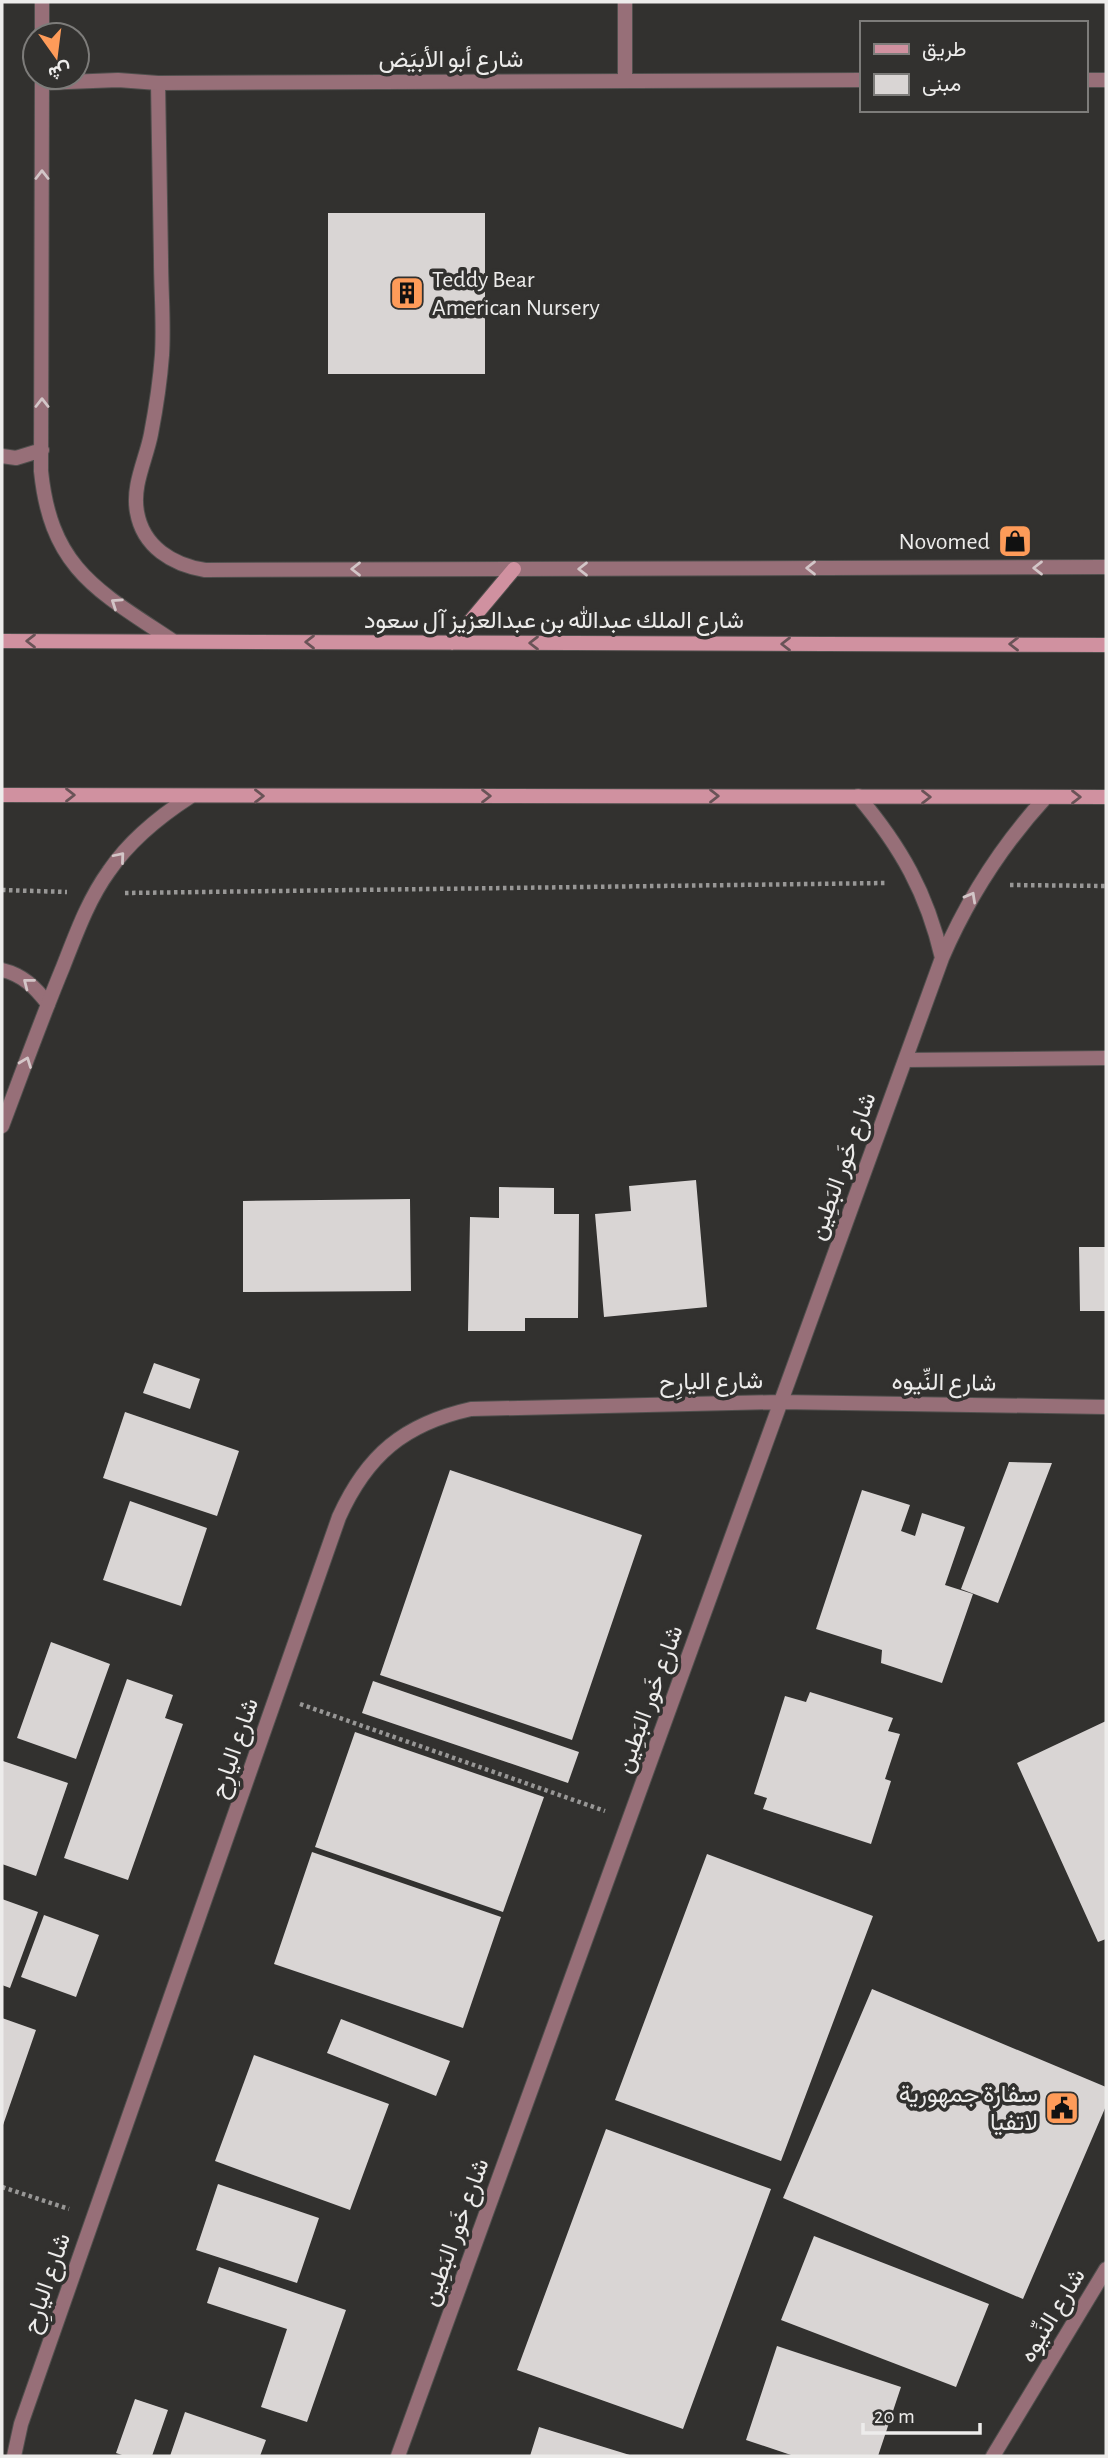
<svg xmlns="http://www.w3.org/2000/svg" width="1108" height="2458" font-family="'Alegreya Sans',Vazirmatn,sans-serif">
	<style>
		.building { fill: #d9d5d4 }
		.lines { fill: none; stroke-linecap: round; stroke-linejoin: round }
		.service-casing { stroke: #504f4d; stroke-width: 16 }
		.minor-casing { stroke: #504f4d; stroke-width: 16 }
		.tertiary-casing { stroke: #504f4d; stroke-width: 16 }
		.secondary-casing { stroke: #504f4d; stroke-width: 16 }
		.path { stroke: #989796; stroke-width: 4.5; stroke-dasharray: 3.5 3.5; stroke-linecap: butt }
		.service { stroke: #976f78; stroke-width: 14 }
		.minor { stroke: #976f78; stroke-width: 14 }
		.tertiary { stroke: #976f78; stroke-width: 14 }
		.secondary { stroke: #d091a0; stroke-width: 14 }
		.oneway { stroke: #d3c6c8 }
		.oneway2 { stroke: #695357 }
		.labels { text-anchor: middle; stroke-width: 7; stroke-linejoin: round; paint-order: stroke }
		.street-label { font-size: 24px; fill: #edeceb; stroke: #32312f }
		.poi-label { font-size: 24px; fill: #edeceb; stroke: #32312f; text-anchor: end }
	</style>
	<rect width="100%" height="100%" fill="#32312f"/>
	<path class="building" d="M328 213H485V374H328Z
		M696 1180 707 1307 604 1317 595 1214 631 1211 629 1186Z
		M499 1187 554 1188V1214H579L578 1318H525V1331H468L470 1217 499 1218Z
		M410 1199 411 1291 243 1292V1201Z
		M1079 1247H1106V1311H1080Z
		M154 1363 200 1379 190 1409 143 1393Z
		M125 1412 239 1451 217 1516 103 1478Z
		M1009 1462 1052 1463 998 1603 961 1589Z
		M450 1470 642 1535 572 1740 380 1675Z
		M862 1490 910 1505 901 1531 915 1536 922 1513 965 1527 945 1585 973 1594 942 1683 881 1663 882 1650 816 1629Z
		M130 1501 207 1528 181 1606 103 1580Z
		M51 1642 110 1664 76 1759 17 1738Z
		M127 1679 173 1695 165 1718 183 1724 128 1880 64 1858Z
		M373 1681 579 1752 568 1783 362 1713Z
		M810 1692 893 1718 888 1731 900 1734 885 1779 891 1781 871 1844 763 1809 767 1798 754 1794 785 1696 806 1702Z
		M1106 1721V1939L1098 1942 1017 1763Z
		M355 1732 544 1797 503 1912 315 1847Z
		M3 1761 68 1783 36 1876 2 1864Z
		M312 1852 501 1917 463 2028 274 1964Z
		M707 1854 873 1916 781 2161 615 2100Z
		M2 1899 38 1912 10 1988 2 1985Z
		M44 1915 99 1935 76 1997 21 1977Z
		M872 1989 1106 2087V2106L1023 2299 783 2198Z
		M2 2018 36 2030 2 2128Z
		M341 2019 450 2061 436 2096 327 2053Z
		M254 2055 389 2104 350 2210 215 2161Z
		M606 2129 771 2189 683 2429 517 2370Z
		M218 2184 319 2218 297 2283 196 2250Z
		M814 2236 989 2304 956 2387 781 2320Z
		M219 2267 346 2310 307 2422 261 2407 287 2329 207 2303Z
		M777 2346 901 2387 878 2456H794L746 2440Z
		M135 2399 168 2410 152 2456H125L116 2453Z
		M185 2412 266 2440 260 2456H170Z
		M539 2427 633 2456H530Z"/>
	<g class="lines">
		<g class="service-casing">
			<path id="service" d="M158 83C159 142 160 200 161 259 161 291 164 323 162 355 160 382 156 408 151 434 146 460 132 485 137 512 143 547 173 565 205 570L1106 567
				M2 970C23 975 35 987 48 1004"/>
		</g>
		<g class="minor-casing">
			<path id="minor" d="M42 2V35
				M42 77 41 471C51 569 98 591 173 641
				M1085 80H1106
				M625 81V2
				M42 83 118 80 158 83 861 80
				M2 456 16 458 42 450
				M858 796C901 847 927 893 942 958
				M905 1060 1106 1058
				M14 2456 21 2424 339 1517C367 1455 404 1424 471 1409L780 1402 1106 1407
				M398 2456 942 958C968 898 1001 846 1046 797
				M993 2456 1106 2269"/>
		</g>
		<g class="tertiary-casing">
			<path id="tertiary" d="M2 1126C22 1073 41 1020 63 967 76 934 88 900 109 871 130 840 160 816 191 796"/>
		</g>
		<g class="secondary-casing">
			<path id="secondary" d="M2 641 1106 645
				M452 643 514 569
				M2 795 1106 797"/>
		</g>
		<path class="path" d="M1010 885 1106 886
			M2 890 67 892
			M125 893 886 883
			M300 1704 605 1811
			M2 2187 69 2209"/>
		<use href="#service" class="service"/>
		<use href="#minor" class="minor"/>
		<use href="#tertiary" class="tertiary"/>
		<use href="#secondary" class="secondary"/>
	</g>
	<defs><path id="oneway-chevron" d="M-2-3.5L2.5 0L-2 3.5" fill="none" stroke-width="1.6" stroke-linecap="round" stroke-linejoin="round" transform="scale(1.75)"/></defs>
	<g class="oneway">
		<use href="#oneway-chevron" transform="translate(42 175) rotate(-90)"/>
		<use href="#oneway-chevron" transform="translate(42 403) rotate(-90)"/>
		<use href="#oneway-chevron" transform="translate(811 568) rotate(180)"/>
		<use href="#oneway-chevron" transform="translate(1038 568) rotate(180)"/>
		<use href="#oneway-chevron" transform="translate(356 569) rotate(180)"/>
		<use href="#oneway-chevron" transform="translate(583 569) rotate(180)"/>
		<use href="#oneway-chevron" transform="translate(116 603) rotate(-146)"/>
		<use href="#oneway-chevron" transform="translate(120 857) rotate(-50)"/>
		<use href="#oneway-chevron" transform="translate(971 897) rotate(-61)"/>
		<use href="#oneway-chevron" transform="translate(28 983) rotate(-142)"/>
		<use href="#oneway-chevron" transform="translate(26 1062) rotate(-69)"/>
	</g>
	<g class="oneway2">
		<use href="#oneway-chevron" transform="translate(31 641) rotate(-180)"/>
		<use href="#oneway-chevron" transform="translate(310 642) rotate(-180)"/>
		<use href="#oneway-chevron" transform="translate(534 643) rotate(-180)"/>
		<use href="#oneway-chevron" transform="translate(786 644) rotate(-180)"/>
		<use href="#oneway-chevron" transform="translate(1014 644) rotate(-180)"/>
		<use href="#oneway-chevron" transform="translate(70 795)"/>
		<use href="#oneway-chevron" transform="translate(259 796)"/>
		<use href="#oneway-chevron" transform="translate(486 796)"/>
		<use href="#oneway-chevron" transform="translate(714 796)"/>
		<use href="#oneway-chevron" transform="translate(926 797)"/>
		<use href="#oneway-chevron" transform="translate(1076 797)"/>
	</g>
	<defs>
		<g id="building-square" transform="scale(1.75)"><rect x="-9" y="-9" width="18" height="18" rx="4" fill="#fe9b59" stroke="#32312f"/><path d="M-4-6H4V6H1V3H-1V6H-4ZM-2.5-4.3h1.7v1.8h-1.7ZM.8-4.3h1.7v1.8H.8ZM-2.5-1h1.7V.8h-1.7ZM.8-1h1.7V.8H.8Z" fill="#111"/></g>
		<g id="shop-square" transform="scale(1.75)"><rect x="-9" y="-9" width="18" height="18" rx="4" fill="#fe9b59" stroke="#32312f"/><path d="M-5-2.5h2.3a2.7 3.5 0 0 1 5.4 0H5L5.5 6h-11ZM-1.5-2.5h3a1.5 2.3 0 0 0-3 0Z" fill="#111"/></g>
		<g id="civic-square" transform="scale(1.75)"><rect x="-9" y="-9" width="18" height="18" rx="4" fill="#fe9b59" stroke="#32312f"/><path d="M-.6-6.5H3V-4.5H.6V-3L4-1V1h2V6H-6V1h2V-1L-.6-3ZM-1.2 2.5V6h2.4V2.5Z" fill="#111"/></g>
	</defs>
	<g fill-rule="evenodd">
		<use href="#building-square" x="407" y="293"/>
		<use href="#shop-square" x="1015" y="541"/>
		<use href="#civic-square" x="1062" y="2108"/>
	</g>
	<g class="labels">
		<g class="street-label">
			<text x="451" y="67">شارع أبو الأبيَض</text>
			<text x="554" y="628">شارع الملك عبدالله بن عبدالعزيز آل سعود</text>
			<text transform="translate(842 1166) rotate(-70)" y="8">شارع خَور البَطِين</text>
			<text transform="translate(711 1381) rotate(-1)" y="8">شارع اليارِح</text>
			<text transform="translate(944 1382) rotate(1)" y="8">شارع النِّيوه</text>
			<text transform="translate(649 1699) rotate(-70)" y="8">شارع خَور البَطِين</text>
			<text transform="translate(234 1748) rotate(-71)" y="8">شارع اليارِح</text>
			<text transform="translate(455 2232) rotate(-70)" y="8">شارع خَور البَطِين</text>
			<text transform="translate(46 2283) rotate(-71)" y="8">شارع اليارِح</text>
			<text transform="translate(1052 2315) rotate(-59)" y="8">شارع النِّيوه</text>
		</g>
		<g class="poi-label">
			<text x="432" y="287" text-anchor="start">Teddy Bear<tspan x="432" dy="28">American Nursery</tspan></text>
			<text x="990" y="549">Novomed</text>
			<text x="1038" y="2102">سفارة جمهورية<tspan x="1038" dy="28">لاتفيا</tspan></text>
		</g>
	</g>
	<rect width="1108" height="2458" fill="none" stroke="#edeceb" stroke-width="7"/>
	<rect x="860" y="21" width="228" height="91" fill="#32312f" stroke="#7d7c7a" stroke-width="2"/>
	<rect x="874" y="44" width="35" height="10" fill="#d091a0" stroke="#7d7c7a" stroke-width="2"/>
	<text x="922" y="56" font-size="21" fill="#edeceb">طريق</text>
	<rect x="874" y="74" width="35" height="21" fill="#d9d5d4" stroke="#7d7c7a" stroke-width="2"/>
	<text x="922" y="91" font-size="21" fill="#edeceb">مبنى</text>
	<g transform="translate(56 56) rotate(166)"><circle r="33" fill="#32312f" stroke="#7d7c7a" stroke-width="2"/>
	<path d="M0-5L12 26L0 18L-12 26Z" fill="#fe9b59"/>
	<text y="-10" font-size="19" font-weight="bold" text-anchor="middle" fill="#edeceb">ش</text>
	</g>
	<path d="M863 2423v10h117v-10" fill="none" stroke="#edeceb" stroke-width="3.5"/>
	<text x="874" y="2423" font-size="21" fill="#edeceb" stroke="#32312f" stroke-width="5" paint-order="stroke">20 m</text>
</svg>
